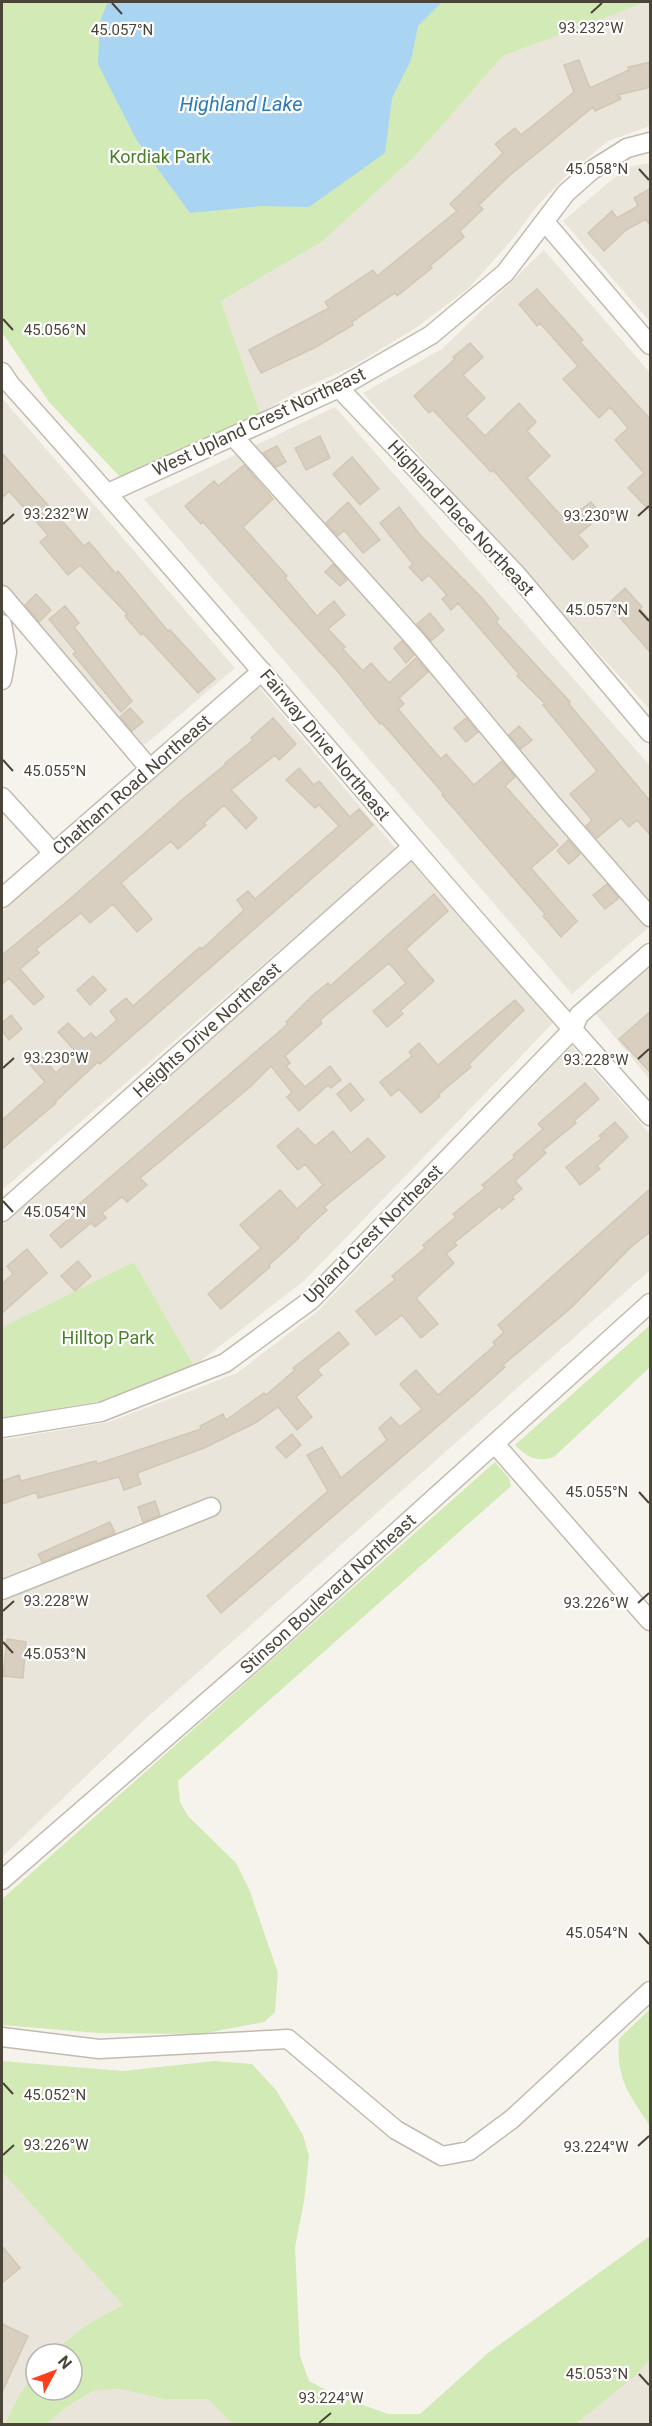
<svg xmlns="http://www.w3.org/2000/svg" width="652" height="2426" font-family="Roboto,sans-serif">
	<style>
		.residential { fill: #eae5da }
		.green { fill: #d2eab5 }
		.water { fill: #a9d4f2 }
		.building { fill: #d8cfc1; stroke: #d3c7b4; stroke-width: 1.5 }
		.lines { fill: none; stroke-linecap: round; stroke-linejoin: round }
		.minor-casing { stroke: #c2bbae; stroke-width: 21 }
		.minor { stroke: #fff; stroke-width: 18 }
		.ticks { fill: none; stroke: #4b4439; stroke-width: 2 }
		.labels { text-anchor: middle; stroke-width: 4.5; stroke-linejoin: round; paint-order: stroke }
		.park-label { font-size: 18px; fill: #4a7f2a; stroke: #fff }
		.street-label { font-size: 18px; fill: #4b4439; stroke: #fff }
		.water-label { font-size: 20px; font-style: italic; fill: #2e7ab2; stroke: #fff }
		.ticks-label { font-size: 15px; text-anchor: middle; fill: #4b4439; stroke: #fff; stroke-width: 4.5; stroke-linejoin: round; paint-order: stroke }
	</style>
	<rect width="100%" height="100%" fill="#f6f3ec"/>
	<path class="residential" d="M646 2H650V126L608 141 569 173 538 205 510 242 468 289 414 329 353 366 296 392 260 413 221 301 323 241 415 156 503 56Z
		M650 163V322L563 221 627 167Z
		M544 250 650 373V710L363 393 442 349Z
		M2 398 235 668 147 743 127 749 2 603Z
		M335 407 650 766V926L572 994 144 499Z
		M259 687 396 849 2 1190V912Z
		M411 859 553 1023 305 1280 194 1366 134 1262 2 1327V1224Z
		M650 966V1080L596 1014Z
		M571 1045 650 1134V1270L143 1721 2 1857V1609L4 1599 2 1598V1440L109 1422 237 1373 318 1311Z
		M2 2172 123 2305 86 2325 51 2354H36V2369L17 2399 5 2424H2Z
		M650 2360V2424H576L634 2377Z
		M119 2389 164 2399H208L232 2424H47L64 2409 93 2391Z"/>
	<path class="green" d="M2 2H646L503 56 415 156 323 241 221 301 260 413 122 479 49 402 2 332Z
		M134 1262 194 1366 100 1401 2 1418V1327Z
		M650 1325V1367L554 1457C537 1463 527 1457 515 1445Z
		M495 1462 509 1478 511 1486 178 1781 180 1802 188 1816 236 1863 249 1889 278 1973 275 2012 264 2022 201 2034 98 2033 2 2025V1899Z
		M650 2009V2126C629 2094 616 2080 619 2039Z
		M2 2061 123 2071 214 2061 252 2064 276 2090 303 2135 309 2156 304 2201 295 2247 300 2356 309 2381 338 2396 388 2414H420L488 2353 650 2236V2360L634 2377 576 2424H232L208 2399H164L119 2389 93 2391 64 2409 47 2424H5L17 2399 36 2369V2390H72V2354H51L86 2325 123 2305 2 2172Z"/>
	<path class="water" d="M108 2H442L418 26 411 60 392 98 385 153 309 207 261 206 190 213 136 139 98 64 100 21Z"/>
	<path class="building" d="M579 60 590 88 629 70 628 67 651 62V87L618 95 621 99 595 111 593 107 547 145 509 176 479 205 483 209 460 231 464 237 430 266 432 268 397 296 395 293 352 322 353 325 316 347 261 373 249 350 329 308 325 302 373 270 377 276 457 211 450 204 503 153 495 144 515 128 521 135 574 92 564 65Z
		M651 188V227L646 219 626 230 604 251 588 233 612 211 617 218 638 206 634 198Z
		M537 289 583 340 580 342 651 420V512L628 488 644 473 615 440 628 428 610 407 599 418 563 379 578 366 540 323 537 326 519 304Z
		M470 343 483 357 463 375 485 398 466 416 485 436 519 403 536 422 527 431 550 456 527 478 566 521 591 502 602 515 578 535 588 546 573 560 493 470 491 472 433 410 429 413 414 396 455 359 453 357Z
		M320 436 330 458 306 470 295 448Z
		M277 446 286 462 276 467 263 453Z
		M2 453 84 546 89 542 116 574 118 571 168 631 170 630 215 679 198 693 143 633 141 635 125 616 127 614 80 565 68 575 40 542 48 535 9 491 2 498Z
		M352 457 379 489 360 505 333 474Z
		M244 465 273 499 243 527 287 576 285 578 317 616 334 601 345 615 328 629 345 647 343 649 363 671 371 663 389 683 416 658 428 672 399 698 404 704 398 709 441 759 446 754 474 785 502 761 515 777 505 786 558 845 531 868 577 921 561 937 543 916 545 914 442 795 443 793 382 723 380 724 339 673 203 522 201 524 185 506 214 481 218 486Z
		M348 502 380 540 363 553 344 530 338 536 326 523Z
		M399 507 421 536 483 599 499 619 496 622 570 702 569 704 651 802V836L637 820 629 827 621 818 597 838 586 826 592 820 570 794 597 771 543 705 545 704 517 676 519 674 458 603 451 610 442 599 447 595 429 575 422 581 409 567 413 564 380 523Z
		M333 564 347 580 340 586 325 572Z
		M625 588 642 607 640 609 651 621V653L608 604Z
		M36 594 51 610 39 622 25 605Z
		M65 606 79 623 74 627 132 701 121 712 73 654 76 652 49 619Z
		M430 613 444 630 431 641 417 624Z
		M402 641 414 655 406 663 394 648Z
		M130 708 143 722 132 731 120 717Z
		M273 718 296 744 279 760 275 755 231 790 257 818 246 829 224 805 204 823 206 825 178 849 171 841 121 883 152 919 137 932 113 904 90 923 81 913 36 949 39 953 20 969 44 997 34 1005 9 978 2 984V955L70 899 183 799 226 764 225 763 253 740 251 738Z
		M466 718 478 732 466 742 454 728Z
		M519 726 532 740 521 749 509 735Z
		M299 768 314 785 319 781 350 817 359 809 373 825 100 1064 98 1062 55 1102 56 1103 2 1149V1120L45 1082 27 1061 38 1052 56 1073 77 1053 58 1032 68 1023 84 1039 91 1033 96 1038 117 1020 110 1011 126 998 133 1006 200 947 202 949 244 910 237 900 248 891 255 899 339 826 319 805 315 808 286 780Z
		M568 840 580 854 569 864 557 851Z
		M607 884 619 898 605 909 593 895Z
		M434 894 448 911 406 949 434 981 400 1011 403 1014 387 1027 373 1011 406 983 389 963 320 1020 322 1023 285 1056 290 1063 286 1066 305 1087 330 1066 341 1080 331 1088 328 1085 299 1111 287 1097 292 1092 271 1066 250 1087 140 1178 147 1185 127 1202 122 1197 102 1213 106 1218 95 1227 91 1223 61 1248 50 1235 80 1209 77 1206 288 1024 286 1022 314 994 328 983 330 986Z
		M93 976 106 990 90 1005 77 990Z
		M515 1000 524 1010 469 1064 471 1067 439 1094 440 1096 421 1113 399 1089 391 1096 380 1082 412 1056 409 1052 419 1043 438 1065Z
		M651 1011V1073L619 1039Z
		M11 1015 22 1029 9 1040 2 1031V1023Z
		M350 1083 364 1100 351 1111 337 1094Z
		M585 1083 599 1099 574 1121 576 1123 543 1150 546 1153 515 1181 522 1189 512 1197 514 1199 502 1209 500 1206 454 1243 457 1245 446 1254 454 1263 416 1298 438 1324 421 1338 402 1315 376 1335 356 1311 395 1280 392 1276 425 1248 423 1245 456 1217 453 1214 485 1188 482 1185 515 1157 513 1155 543 1129 538 1124Z
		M615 1122 628 1137 597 1166 600 1169 580 1185 566 1167 602 1138 599 1136Z
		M298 1128 315 1146 333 1131 351 1153 368 1138 385 1157 324 1207 327 1210 298 1237 299 1238 269 1265 270 1267 221 1309 208 1294 261 1248 240 1225 280 1190 297 1209 323 1185 305 1164 298 1170 277 1146Z
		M651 1188V1231L630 1248 571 1308 503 1365 505 1367 475 1394 221 1613 207 1596 328 1491 307 1455 322 1447 341 1478 387 1440 379 1428 391 1417 400 1427 422 1409 400 1384 416 1370 438 1395 495 1345 493 1342 504 1332 498 1325Z
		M27 1249 47 1273 2 1313V1284L13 1274 7 1266Z
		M78 1261 91 1276 75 1291 61 1276Z
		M339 1332 349 1344 317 1370 322 1375 296 1397 312 1417 297 1430 278 1407 255 1423 204 1448 137 1473 141 1484 124 1490 119 1477 38 1498 37 1492 2 1504V1481L19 1475 21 1481 96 1461 97 1464 201 1429 200 1426 223 1414 226 1420 264 1393 266 1395 295 1370 293 1368Z
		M292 1434 301 1445 286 1458 276 1447Z
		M155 1501 160 1515 143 1522 138 1507Z
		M110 1522 115 1533 42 1562 38 1554Z
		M7 1639 26 1642 23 1678 3 1676Z
		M2 2246 20 2268 2 2283Z
		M2 2324 28 2336 2 2392Z"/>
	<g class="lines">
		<g class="minor-casing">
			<path id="minor" d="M545 222 650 345
				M2 372 10 384C146 535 278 691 411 845 489 937 570 1026 650 1116
				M339 388 517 575 650 733
				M233 436 416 640 552 804 650 917
				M108 493 339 388 431 335 505 273 566 193 592 170 627 148 650 142
				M2 595 150 769
				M2 624 7 652 2 680
				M2 797 53 853
				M2 898 262 671
				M2 1212 412 847
				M2 1428 101 1412 225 1363 311 1300 573 1029 579 1015 650 953
				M495 1444 650 1621
				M2 1590 211 1507
				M2 1880 255 1660 650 1303
				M2 2037 99 2049 288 2039 396 2130 442 2156 469 2151 512 2119 650 1991"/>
		</g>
		<use href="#minor" class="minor"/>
	</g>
	<path class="ticks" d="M112 3 122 14M591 13 602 3M639 169 649 180M3 319 13 330M638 516 649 506M3 524 14 514M639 610 649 621M3 760 13 771M638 1059 649 1049M3 1068 14 1058M3 1201 13 1212M639 1492 649 1503M638 1603 649 1593M3 1611 14 1601M3 1642 13 1653M639 1933 649 1944M3 2083 13 2094M638 2146 649 2136M3 2155 14 2145M639 2374 649 2385M319 2423 331 2413"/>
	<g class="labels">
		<g class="park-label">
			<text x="160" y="163">Kordiak Park</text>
			<text x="108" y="1344">Hilltop Park</text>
		</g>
		<g class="street-label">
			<text transform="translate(259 422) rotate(-25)" y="6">West Upland Crest Northeast</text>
			<text transform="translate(461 518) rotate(47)" y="6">Highland Place Northeast</text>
			<text transform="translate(325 745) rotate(50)" y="6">Fairway Drive Northeast</text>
			<text transform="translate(132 785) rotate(-41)" y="6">Chatham Road Northeast</text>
			<text transform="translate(207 1030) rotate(-42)" y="6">Heights Drive Northeast</text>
			<text transform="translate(373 1234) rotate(-45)" y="6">Upland Crest Northeast</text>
			<text transform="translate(328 1594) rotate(-42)" y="6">Stinson Boulevard Northeast</text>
		</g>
		<g class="water-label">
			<text x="241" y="111">Highland Lake</text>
		</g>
	</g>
	<g class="ticks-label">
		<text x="591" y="33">93.232°W</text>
		<text x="122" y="35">45.057°N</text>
		<text x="597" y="174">45.058°N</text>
		<text x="55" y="335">45.056°N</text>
		<text x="56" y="519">93.232°W</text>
		<text x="596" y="521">93.230°W</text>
		<text x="597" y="615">45.057°N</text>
		<text x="55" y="776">45.055°N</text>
		<text x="56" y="1063">93.230°W</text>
		<text x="596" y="1065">93.228°W</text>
		<text x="55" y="1217">45.054°N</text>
		<text x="597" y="1497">45.055°N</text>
		<text x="56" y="1606">93.228°W</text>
		<text x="596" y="1608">93.226°W</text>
		<text x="55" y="1659">45.053°N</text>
		<text x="597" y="1938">45.054°N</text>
		<text x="55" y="2100">45.052°N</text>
		<text x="56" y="2150">93.226°W</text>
		<text x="596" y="2152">93.224°W</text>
		<text x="597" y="2379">45.053°N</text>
		<text x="331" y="2403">93.224°W</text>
	</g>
	<rect width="652" height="2426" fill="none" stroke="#4b4439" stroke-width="6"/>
	<g transform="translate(54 2372) rotate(49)"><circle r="28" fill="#ffffff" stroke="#b7b4b0" stroke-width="1.5"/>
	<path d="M0-4.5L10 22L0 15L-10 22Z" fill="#fc3f1d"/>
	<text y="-9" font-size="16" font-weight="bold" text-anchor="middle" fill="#4b4439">N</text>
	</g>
</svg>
